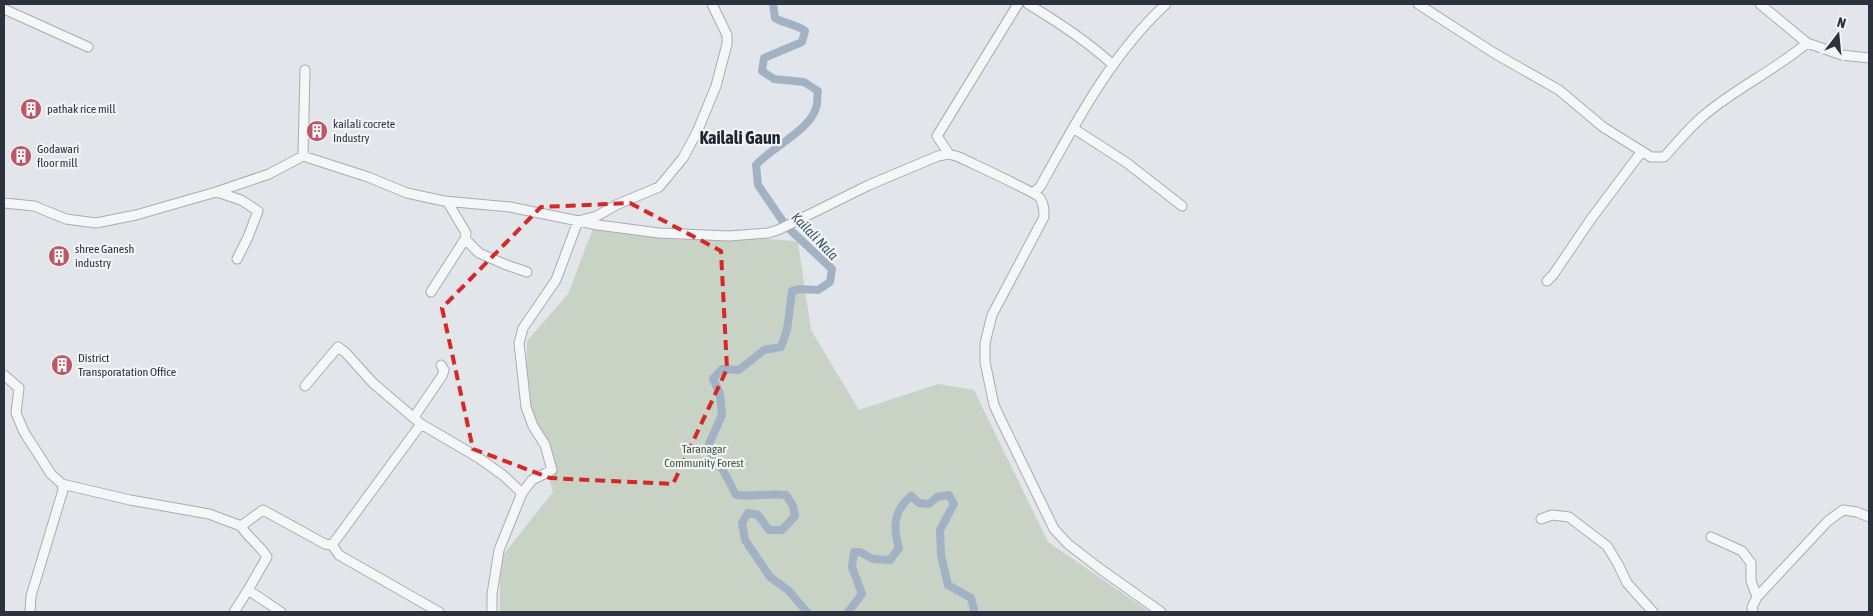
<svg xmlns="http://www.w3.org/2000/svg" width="1873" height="616" font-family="'Asap Condensed',sans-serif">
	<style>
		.green { fill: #c8d2c5 }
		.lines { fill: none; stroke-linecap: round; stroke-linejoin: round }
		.canal { stroke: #a2b2c5; stroke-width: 8 }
		.street-casing { stroke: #a8acb3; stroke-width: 11 }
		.street { stroke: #f5f6f8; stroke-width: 9 }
		.marked { fill: none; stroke: #d62828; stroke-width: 4; stroke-dasharray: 10 6; stroke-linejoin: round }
		.labels { text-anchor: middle; stroke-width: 4.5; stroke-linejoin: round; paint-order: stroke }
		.poi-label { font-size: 12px; fill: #2c333f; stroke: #f2f4f7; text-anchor: start }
		.park-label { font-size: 12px; fill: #41593b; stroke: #f2f4f7 }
		.water-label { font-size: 14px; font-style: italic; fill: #3b526e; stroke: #f2f4f7 }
		.district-label { font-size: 18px; font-weight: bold; fill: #1e2430; stroke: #f2f4f7 }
	</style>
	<rect width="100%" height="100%" fill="#e2e5e9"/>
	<path class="green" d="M594 226C616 230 638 236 659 238 705 243 753 235 798 242L811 330 859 410 938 384 974 390 1048 542 1150 612H500V559L553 492 526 392 527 341 568 294Z"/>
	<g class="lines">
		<path class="canal" d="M773 4 775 18C785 24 796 24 805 31L802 42 764 58 762 71 774 79 804 82 818 91C817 96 818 103 816 108 810 130 771 148 756 165L758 185 786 226 832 269 830 282 818 290 800 289 792 291 787 330 781 347 764 350 739 370 722 369 713 379 720 394 722 415 709 444 713 459 723 470 736 495C753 497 769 493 786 495L793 506 795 516 782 530H769L758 515 748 513 742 523 745 540 770 577 788 590 807 612
			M848 612 862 594 852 567 854 552H860L873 559 890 560 899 548C893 527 893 511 911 496L919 503 929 504 937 497 949 495 954 504 940 530 941 555 948 585 971 598 974 609 973 612"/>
		<g class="street-casing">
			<path id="street" d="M1028 4C1058 22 1086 40 1112 64
				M1418 4 1494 53 1559 90 1603 127 1651 157H1664C1676 144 1688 129 1702 117 1734 89 1774 71 1807 43
				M1760 4 1807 43 1842 55 1869 58
				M4 9 88 47
				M1073 128 1127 163 1182 206
				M949 154 937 136 1018 4
				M303 156 305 70
				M217 192 241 200 258 211 248 237 237 259
				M1034 192 1040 187C1076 122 1111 55 1166 4
				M4 203 34 206 66 219 96 223 136 215 216 192 269 174 303 156 368 177 407 193 444 201 510 207 598 225 659 233 729 236 768 233 778 230 869 185 938 156 949 154 959 157C971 163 1037 193 1040 198 1044 204 1044 210 1044 217L992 315 985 343V362L994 405 999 416 1054 529 1068 544 1099 568 1161 612
				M465 239 479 253 504 264 527 272
				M1547 281 1553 275 1591 219 1642 151
				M431 292 465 239 466 233 447 201
				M4 375 19 388 16 413 24 432 51 474 62 484 130 500 209 514 241 526 263 510 325 544 332 545 339 555 439 612
				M305 386 338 347 345 352 373 383 421 424 479 458 504 476 522 493
				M414 417 442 376 444 370 441 365
				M1541 519 1552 515 1569 517 1607 546 1618 564 1627 583 1653 612
				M241 526C249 539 260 545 267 557L248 590 281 612
				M1711 537 1742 551 1751 563V581L1757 597
				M332 545 421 424
				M30 612 31 596 63 490 62 484
				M234 612 248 590
				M492 612V594L499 550 522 493 532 480 552 470 545 445 533 426 526 407 519 343 523 328 556 280 578 221 597 216 616 205 659 187 683 158 697 132 716 86 727 44V35L712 4
				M1753 612 1752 607 1757 597 1828 521 1843 510 1857 512 1869 517"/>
		</g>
		<use href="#street" class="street"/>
	</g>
	<path class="marked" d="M630 203 721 251 727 369 673 484 550 478 473 449 442 308 541 207Z"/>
	<defs>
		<g id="building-disc" transform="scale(1.125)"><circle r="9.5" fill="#bf5666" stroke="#f2f4f7"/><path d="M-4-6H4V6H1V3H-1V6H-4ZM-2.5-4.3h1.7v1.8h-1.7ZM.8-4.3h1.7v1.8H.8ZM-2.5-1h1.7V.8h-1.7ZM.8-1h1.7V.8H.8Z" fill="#fff"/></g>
	</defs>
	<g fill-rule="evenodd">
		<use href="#building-disc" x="31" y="109"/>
		<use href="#building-disc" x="317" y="131"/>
		<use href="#building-disc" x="21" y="156"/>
		<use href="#building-disc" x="59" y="256"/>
		<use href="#building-disc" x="62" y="365"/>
	</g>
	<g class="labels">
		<g class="poi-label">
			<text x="47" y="113">pathak rice mill</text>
			<text x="333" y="128">kailali cocrete<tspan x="333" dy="14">Industry</tspan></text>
			<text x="37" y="153">Godawari<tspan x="37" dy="14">floor mill</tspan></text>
			<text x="75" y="253">shree Ganesh<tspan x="75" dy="14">industry</tspan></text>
			<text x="78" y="362">District<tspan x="78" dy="14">Transporatation Office</tspan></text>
		</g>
		<g class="park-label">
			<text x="704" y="453">Taranagar<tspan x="704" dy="14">Community Forest</tspan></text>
		</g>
		<g class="water-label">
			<text transform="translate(815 236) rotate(46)" y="5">Kailali Nala</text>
		</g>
		<g class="district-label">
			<text x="740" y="144">Kailali Gaun</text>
		</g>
	</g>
	<rect width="1873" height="616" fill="none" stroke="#2c333f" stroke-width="10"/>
	<g transform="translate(1838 35) rotate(16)" stroke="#f2f4f7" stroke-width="4" paint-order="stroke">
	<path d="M0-4L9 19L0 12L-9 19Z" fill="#2c333f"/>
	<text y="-8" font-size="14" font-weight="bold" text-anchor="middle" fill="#2c333f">N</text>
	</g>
</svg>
